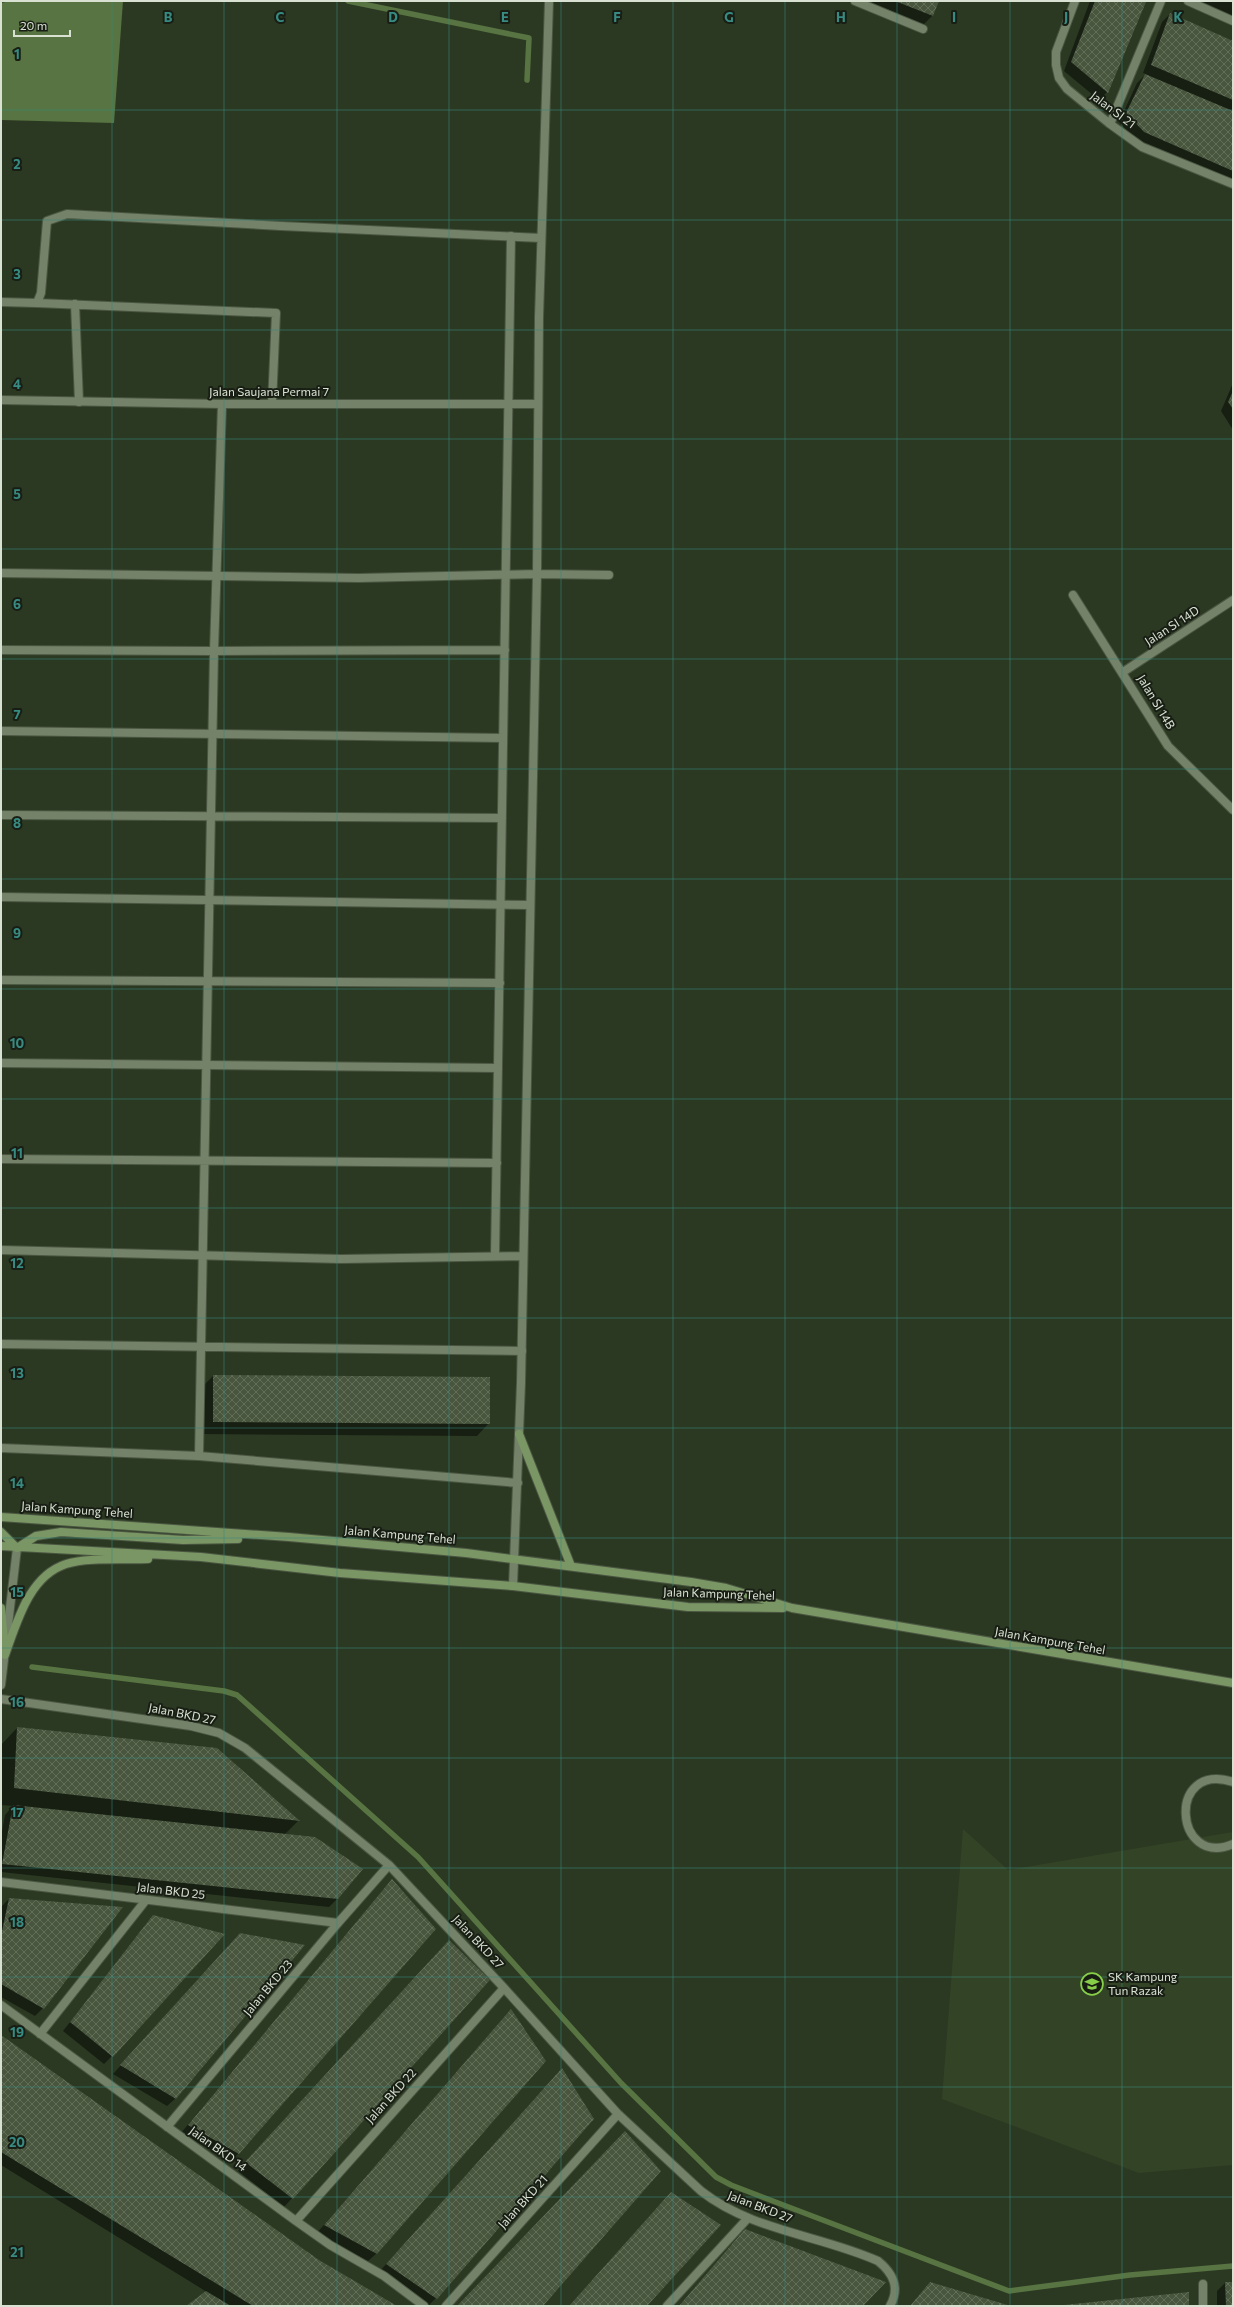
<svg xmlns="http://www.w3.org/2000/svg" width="1234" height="2307" font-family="Commissioner,sans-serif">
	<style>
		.built { fill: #334426 }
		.water { fill: #587442 }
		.shadow { fill: #0007 }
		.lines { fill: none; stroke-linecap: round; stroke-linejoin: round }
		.stream { stroke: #587442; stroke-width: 5.5 }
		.building { fill: url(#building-cross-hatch) }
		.service-casing { stroke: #4b5642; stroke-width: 10 }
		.minor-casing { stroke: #4b5642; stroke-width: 10 }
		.secondary-casing { stroke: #4b5642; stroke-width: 10 }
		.service { stroke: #738268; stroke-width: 8 }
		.minor { stroke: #738268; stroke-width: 8 }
		.secondary { stroke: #7a9664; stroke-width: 8 }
		.grid { fill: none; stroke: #378b82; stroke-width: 1; stroke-opacity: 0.55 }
		.labels { text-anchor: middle; stroke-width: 4; stroke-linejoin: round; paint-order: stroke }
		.street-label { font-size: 12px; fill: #d8e1d2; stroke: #181e14 }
		.poi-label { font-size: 12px; fill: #d8e1d2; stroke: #181e14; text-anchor: start }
		.grid-label { font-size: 13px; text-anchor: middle; font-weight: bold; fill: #378b82; stroke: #181e14; stroke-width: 4; stroke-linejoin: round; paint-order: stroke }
	</style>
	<defs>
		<pattern id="building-cross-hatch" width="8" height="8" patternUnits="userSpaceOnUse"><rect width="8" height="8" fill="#48563e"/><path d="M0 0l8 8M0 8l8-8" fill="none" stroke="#626e59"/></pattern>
	</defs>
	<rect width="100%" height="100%" fill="#2c3922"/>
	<path class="built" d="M963 1829 1008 1870 1233 1832V2165L1139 2173 942 2099Z"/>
	<path class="water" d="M10 1H123L114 123 1 120V3Z"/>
	<path class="shadow" d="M867 1H938L932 16 924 24Z
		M1090 1 1144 2 1107 92 1099 100 1064 71Z
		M1198 1H1233V16Z
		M1170 14 1233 42V182L1136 140 1119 122 1137 83 1146 74 1143 73 1162 22Z
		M1233 383V430L1221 411Z
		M213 1376 489 1423 477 1436 201 1434V1388Z
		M17 1728 298 1821 285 1834 337 1899 329 1907 1 1872V1837L5 1815 13 1806 1 1805V1745Z
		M392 1880 239 2153 230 2161 181 2133Z
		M9 1899 43 2008 35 2016 1 1997V1907Z
		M153 1916 112 2056 104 2064 63 2031Z
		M449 1941 489 1980 284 2207 238 2171Z
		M232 1943 176 2098 167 2106 113 2074Z
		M503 2019 377 2253 368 2261 316 2234Z
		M1 2036 318 2261 395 2306H187L207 2292 1 2165Z
		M554 2077 436 2298 428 2306 379 2272Z
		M1225 2283H1233V2306H1217V2291Z"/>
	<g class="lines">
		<path class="stream" d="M348 1 529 38 527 80
			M32 1667 224 1691 237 1695 418 1857 621 2083 716 2177 731 2185 1009 2291 1130 2275 1233 2266"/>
	</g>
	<path class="building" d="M895 1H939L933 16Z
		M1095 1 1146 2 1108 93 1071 62Z
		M1170 13 1233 41V100L1151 65Z
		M1145 74 1233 111V171L1144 132 1126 113Z
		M1233 391V409L1228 402Z
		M213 1375 490 1377V1424L213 1422Z
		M17 1727 217 1748 300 1821 14 1788Z
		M13 1805 315 1837 363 1869 338 1899 2 1864Z
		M392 1879 436 1929 239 2154 188 2125Z
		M9 1898 123 1907 44 2009 1 1984V1936Z
		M153 1915 225 1934 113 2057 70 2022Z
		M240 1933 305 1945 176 2099 120 2065Z
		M449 1940 490 1980 293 2199 245 2162Z
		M511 2009 546 2061 377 2254 324 2225Z
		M1 2035 319 2260 397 2306H253L1 2152Z
		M562 2068 594 2119 437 2299 386 2264Z
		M625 2131 661 2171 543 2306H457Z
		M671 2192 721 2225 647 2306H569Z
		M745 2229 886 2282 863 2306H679Z
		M930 2282 1011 2306H910Z
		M1225 2282H1233V2306H1226Z
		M206 2291 231 2306H186Z
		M1189 2292V2306H1064V2305Z"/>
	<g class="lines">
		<g class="service-casing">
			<path id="service" d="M1 302 37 303 41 293 47 221 67 214 281 226
				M37 303 276 313 272 404
				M75 304 79 402
				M1 650 214 651 505 650
				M1 815 502 818
				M1 980 500 983
				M1 1159 497 1163
				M495 1256 511 236
				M1 1344 522 1351
				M199 1456 214 651 222 404
				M1233 1782C1166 1760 1174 1869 1233 1844"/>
		</g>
		<g class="minor-casing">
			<path id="minor" d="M855 1 923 29
				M1075 1 1056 52V65L1059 78 1067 89 1110 124 1142 147 1233 184
				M1188 1 1233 21
				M1110 124 1161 1
				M281 226 541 238
				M1 400 222 404H538
				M1 573 359 578 537 574 609 575
				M1073 595 1168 746 1233 810
				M1123 672 1233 600
				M1 731 503 738
				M1 897 530 905
				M1 1063 498 1068
				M1 1250 341 1259 522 1256
				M1 1448 199 1456 518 1483
				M513 1586 521 1383 537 574 539 317 549 1
				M1 1685 17 1548
				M1 1699 191 1726 219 1733 245 1748 389 1865 504 1988 618 2114 701 2191C752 2231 820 2235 878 2261 894 2274 900 2288 890 2306
				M1 1882 338 1923
				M1 2005 296 2221 330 2245 384 2276 424 2306
				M40 2034 146 1900
				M167 2127 338 1923 389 1865
				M296 2221 504 1988
				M1203 2284V2306
				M446 2306 618 2114
				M667 2306 748 2218"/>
		</g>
		<g class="secondary-casing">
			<path id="secondary" d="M519 1434 571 1566
				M1 1517 289 1537 466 1553 691 1582 726 1588 792 1608 1233 1683
				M1 1532 17 1548 36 1536 61 1532 183 1540 238 1539
				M1 1546 201 1557 340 1573 513 1586 688 1607 783 1608
				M1 1608 5 1652
				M5 1655C17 1622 29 1576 66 1564 86 1557 126 1560 148 1559"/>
		</g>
		<use href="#service" class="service"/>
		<use href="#minor" class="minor"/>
		<use href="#secondary" class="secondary"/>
	</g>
	<path class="grid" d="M112 1V2306M224 1V2306M337 1V2306M449 1V2306M561 1V2306M673 1V2306M785 1V2306M897 1V2306M1010 1V2306M1122 1V2306M1 110H1233M1 220H1233M1 330H1233M1 439H1233M1 549H1233M1 659H1233M1 769H1233M1 879H1233M1 989H1233M1 1099H1233M1 1208H1233M1 1318H1233M1 1428H1233M1 1538H1233M1 1648H1233M1 1758H1233M1 1868H1233M1 1977H1233M1 2087H1233M1 2197H1233"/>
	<defs>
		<g id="school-ring" transform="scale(1.15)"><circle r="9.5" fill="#181e14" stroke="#88cf49" stroke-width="1.5"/><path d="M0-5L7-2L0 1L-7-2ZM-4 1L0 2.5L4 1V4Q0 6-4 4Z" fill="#88cf49"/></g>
	</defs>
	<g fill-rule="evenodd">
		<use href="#school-ring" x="1092" y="1984"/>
	</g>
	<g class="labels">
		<g class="street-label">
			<text transform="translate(1113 110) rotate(37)" y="4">Jalan SI 21</text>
			<text x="269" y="396">Jalan Saujana Permai 7</text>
			<text transform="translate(1172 626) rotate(-33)" y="4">Jalan SI 14D</text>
			<text transform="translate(1156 702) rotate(59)" y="4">Jalan SI 14B</text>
			<text transform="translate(77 1510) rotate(4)" y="4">Jalan Kampung Tehel</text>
			<text transform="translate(400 1535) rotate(5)" y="4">Jalan Kampung Tehel</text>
			<text transform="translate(719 1594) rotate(2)" y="4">Jalan Kampung Tehel</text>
			<text transform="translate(1050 1641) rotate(10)" y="4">Jalan Kampung Tehel</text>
			<text transform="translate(182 1714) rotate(11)" y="4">Jalan BKD 27</text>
			<text transform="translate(171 1891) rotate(7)" y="4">Jalan BKD 25</text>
			<text transform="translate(478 1942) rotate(47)" y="4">Jalan BKD 27</text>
			<text transform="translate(268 1988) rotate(-50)" y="4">Jalan BKD 23</text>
			<text transform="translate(391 2096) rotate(-48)" y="4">Jalan BKD 22</text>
			<text transform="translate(218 2149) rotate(36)" y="4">Jalan BKD 14</text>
			<text transform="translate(523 2202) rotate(-48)" y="4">Jalan BKD 21</text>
			<text transform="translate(760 2207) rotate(21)" y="4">Jalan BKD 27</text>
		</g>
		<g class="poi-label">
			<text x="1108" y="1981">SK Kampung<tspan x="1108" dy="14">Tun Razak</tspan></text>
		</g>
	</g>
	<g class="grid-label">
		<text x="168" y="22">B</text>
		<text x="280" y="22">C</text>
		<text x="393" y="22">D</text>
		<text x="505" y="22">E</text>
		<text x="617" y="22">F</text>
		<text x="729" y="22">G</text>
		<text x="841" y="22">H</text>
		<text x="954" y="22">I</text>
		<text x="1066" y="22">J</text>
		<text x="1178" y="22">K</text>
		<text x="17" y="59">1</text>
		<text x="17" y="169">2</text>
		<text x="17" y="279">3</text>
		<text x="17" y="389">4</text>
		<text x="17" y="499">5</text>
		<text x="17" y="609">6</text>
		<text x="17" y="719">7</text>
		<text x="17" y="828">8</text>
		<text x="17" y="938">9</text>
		<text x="17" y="1048">10</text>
		<text x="17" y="1158">11</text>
		<text x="17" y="1268">12</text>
		<text x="17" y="1378">13</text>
		<text x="17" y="1488">14</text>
		<text x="17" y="1597">15</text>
		<text x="17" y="1707">16</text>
		<text x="17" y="1817">17</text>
		<text x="17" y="1927">18</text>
		<text x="17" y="2037">19</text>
		<text x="17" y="2147">20</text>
		<text x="17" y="2257">21</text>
	</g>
	<rect width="1234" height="2307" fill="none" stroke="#d8e1d2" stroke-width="4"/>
	<path d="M14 30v6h56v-6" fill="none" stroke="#d8e1d2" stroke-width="2"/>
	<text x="20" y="30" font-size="12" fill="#d8e1d2" stroke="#181e14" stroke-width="3" paint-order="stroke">20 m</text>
</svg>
